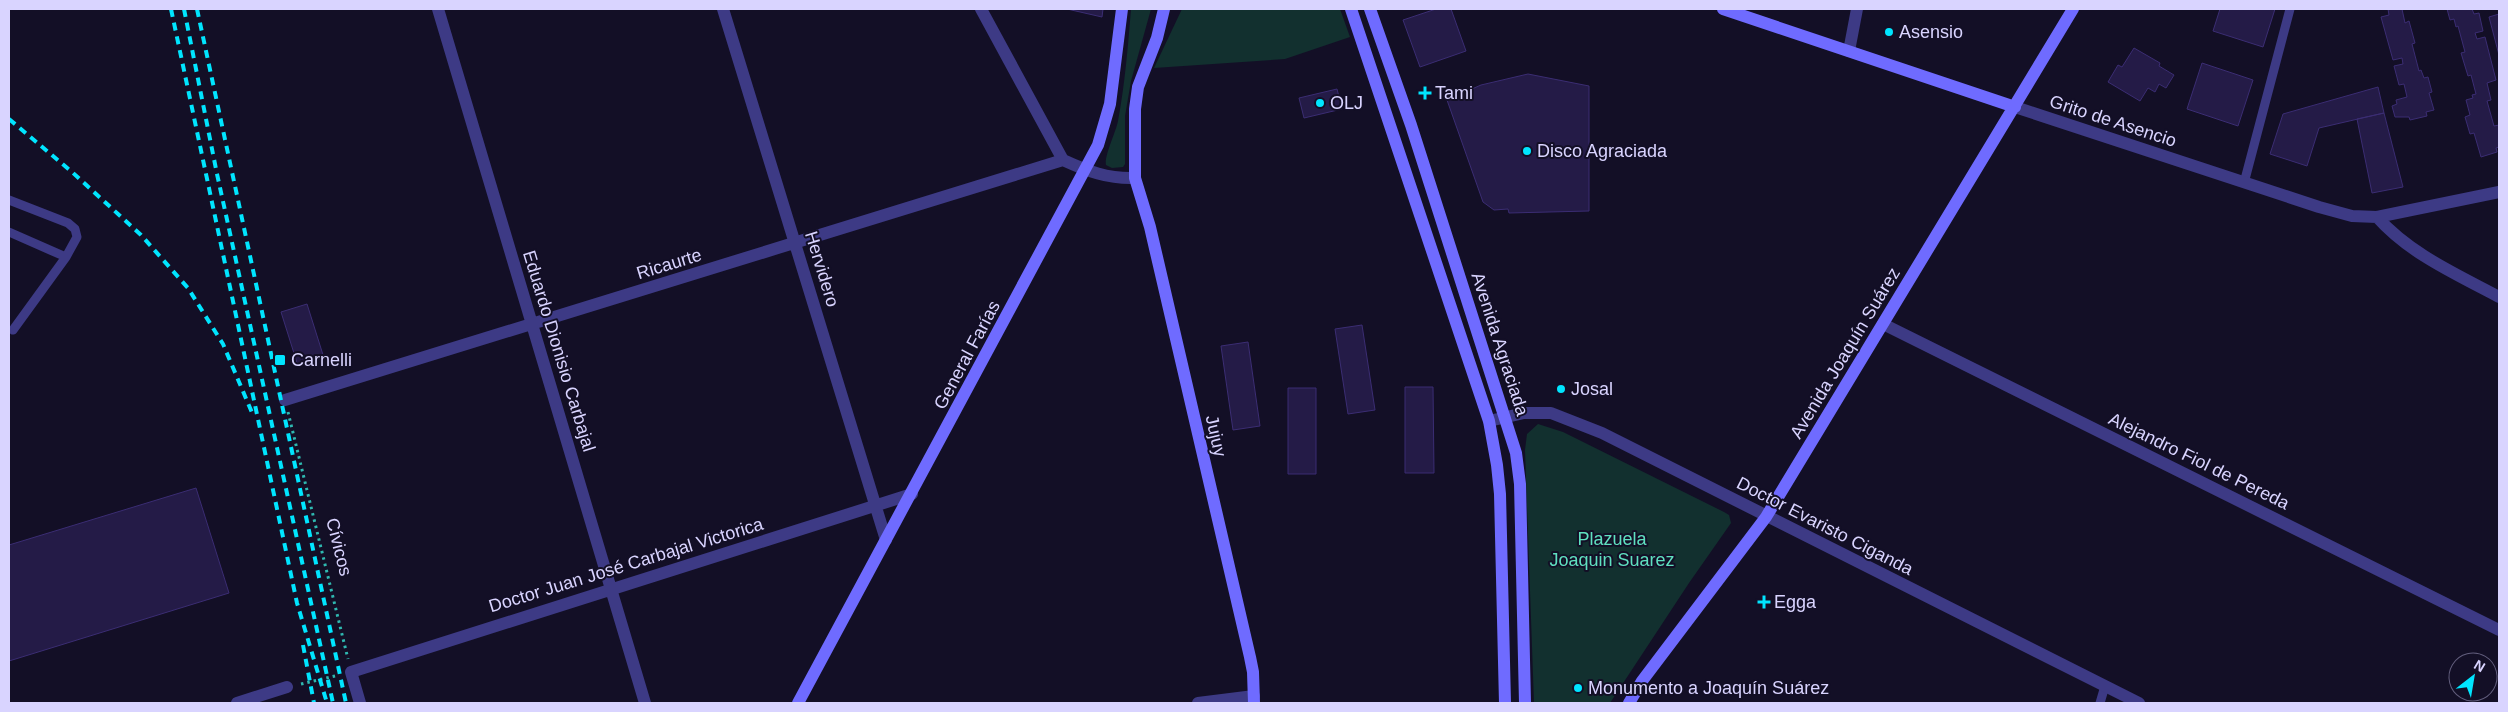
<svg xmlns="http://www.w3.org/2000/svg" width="2508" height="712" font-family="Arial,sans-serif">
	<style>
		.green { fill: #12302f }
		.building { fill: #241b47; stroke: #3b2d73 }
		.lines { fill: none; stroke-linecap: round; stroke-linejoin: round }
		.path { stroke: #2fb8b0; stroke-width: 3; stroke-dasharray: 2.5 4; stroke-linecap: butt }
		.lane { stroke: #3d3a85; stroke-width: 9 }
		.street { stroke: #3d3a85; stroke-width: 12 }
		.secondary { stroke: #6f6bff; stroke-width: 12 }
		.rail { stroke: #00e5ff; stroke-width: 4; stroke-dasharray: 8 6; stroke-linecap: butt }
		.poi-dot { fill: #00e5ff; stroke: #130f26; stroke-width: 2 }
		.labels { text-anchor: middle; stroke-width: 4; stroke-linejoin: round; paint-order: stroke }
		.poi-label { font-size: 18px; fill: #d9d4ff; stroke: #130f26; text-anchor: start }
		.street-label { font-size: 18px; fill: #d9d4ff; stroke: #130f26 }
		.park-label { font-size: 18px; fill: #5fe0c0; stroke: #130f26 }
	</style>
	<rect width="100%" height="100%" fill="#130f26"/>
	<path class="green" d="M1131 9H1151L1131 81 1125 116V164L1123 167 1112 168 1106 165C1104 156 1116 132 1118 121 1125 84 1128 46 1131 9Z
		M1182 9H1340L1350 37 1285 59 1154 68Z
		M1538 424 1563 432 1724 512 1729 515 1731 523 1689 583 1610 703H1534L1525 450 1527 434Z"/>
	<path class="building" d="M1067 9H1103L1102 17Z
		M1436 9H1451L1466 51 1420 67 1403 20Z
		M2220 9H2275L2263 47 2213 31Z
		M2388 9H2402L2405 23 2409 21 2415 43 2412 44 2419 71 2421 70 2424 78 2428 77 2432 92 2429 93 2434 110 2426 112 2427 116 2410 120 2409 117H2395L2392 106 2397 104 2396 100 2407 97 2404 84 2399 85 2394 66 2403 64 2402 58 2393 60 2381 17 2389 15Z
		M2447 9H2472L2474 14 2479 13 2483 31 2475 33 2477 39 2485 37 2496 80 2487 83 2491 100 2487 101 2494 126 2499 125V147L2496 148 2497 152 2481 157 2474 133 2470 134 2465 117 2470 115 2466 100 2473 98 2472 95 2476 94 2471 75 2468 76 2461 53 2465 52 2458 26 2456 27 2454 19 2450 20Z
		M2499 14V55L2489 17Z
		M2134 48 2160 63 2159 66 2174 75 2166 88 2159 84 2155 92 2148 88 2140 101 2108 82 2118 65 2122 67Z
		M2202 63 2253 80 2238 126 2187 109Z
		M1528 74 1589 86V211L1509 213 1508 209 1494 210 1483 202 1447 100 1481 85Z
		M2378 87 2384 113 2319 128 2307 166 2270 154 2283 114Z
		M1337 89 1342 109 1304 118 1299 98Z
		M2384 113 2403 187 2372 193 2357 119Z
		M307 304 324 358 298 366 281 312Z
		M1362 325 1375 410 1348 414 1335 329Z
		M1248 342 1260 426 1233 430 1221 346Z
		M1405 387H1433L1434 473H1405Z
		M1288 388H1316V474H1288Z
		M196 488 229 593 9 661V545Z"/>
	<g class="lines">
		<path class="path" d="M288 412 348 659
			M301 684 339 675"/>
		<path class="lane" d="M2244 183 2290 9
			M9 200 68 223 75 229 77 237 66 257
			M9 232 66 257 13 330
			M2100 703 2105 686"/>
		<path class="street" d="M438 9 645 703
			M723 9 886 540
			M981 9 1063 160
			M1849 51 1857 9
			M2015 107 2319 207 2352 216 2377 217 2499 192
			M1063 160C1087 171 1108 179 1135 178
			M2377 217C2410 254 2456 274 2499 297
			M1883 324 2499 630
			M285 400 1063 160
			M1489 421 1524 413H1551L1602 433 2139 703
			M237 703 287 687
			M360 703 351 672 912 494
			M1198 703 1254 696"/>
		<path class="secondary" d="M1164 9 1157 38 1138 87 1135 109V178L1150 227 1250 657 1253 672 1254 703
			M1351 9 1489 421 1497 465 1500 494 1505 703
			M1370 9 1411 125 1516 453 1520 484 1525 703
			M1723 9 2015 107
			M798 703 1098 145 1110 104 1122 9
			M1629 703 1642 681 1766 517 2073 9"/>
		<path class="rail" d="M171 9 297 603 327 703
			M184 9 217 174 333 703
			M197 9 346 703
			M9 119 72 172 141 235 188 288 223 344 253 415
			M303 645 314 703"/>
	</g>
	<g class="poi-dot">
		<circle cx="1889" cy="32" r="5"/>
		<path d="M1422.5 85.5h5v5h5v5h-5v5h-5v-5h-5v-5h5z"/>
		<circle cx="1320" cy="103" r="5"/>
		<circle cx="1527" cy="151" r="5"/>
		<rect x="274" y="354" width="12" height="12" rx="2.5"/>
		<circle cx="1561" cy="389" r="5"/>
		<path d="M1761.5 594.5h5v5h5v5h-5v5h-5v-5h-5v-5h5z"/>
		<circle cx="1578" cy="688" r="5"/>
	</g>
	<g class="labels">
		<g class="poi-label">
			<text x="1899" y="38">Asensio</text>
			<text x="1435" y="99">Tami</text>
			<text x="1330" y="109">OLJ</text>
			<text x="1537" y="157">Disco Agraciada</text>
			<text x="291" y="366">Carnelli</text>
			<text x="1571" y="395">Josal</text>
			<text x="1774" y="608">Egga</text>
			<text x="1588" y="694">Monumento a Joaquín Suárez</text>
		</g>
		<g class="street-label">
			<text transform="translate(2113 121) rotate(18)" y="6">Grito de Asencio</text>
			<text transform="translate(669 264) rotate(-17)" y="6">Ricaurte</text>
			<text transform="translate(822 269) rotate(73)" y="6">Hervidero</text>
			<text transform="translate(1500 344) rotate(72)" y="6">Avenida Agraciada</text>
			<text transform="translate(559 351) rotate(73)" y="6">Eduardo Dionisio Carbajal</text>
			<text transform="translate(1845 353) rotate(-59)" y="6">Avenida Joaquín Suárez</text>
			<text transform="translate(967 355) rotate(-62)" y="6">General Farías</text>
			<text transform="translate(1216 436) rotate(77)" y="6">Jujuy</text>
			<text transform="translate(2199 461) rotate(26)" y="6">Alejandro Fiol de Pereda</text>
			<text transform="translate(1825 526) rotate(27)" y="6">Doctor Evaristo Ciganda</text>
			<text transform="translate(339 547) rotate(76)" y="6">Cívicos</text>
			<text transform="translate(626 565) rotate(-17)" y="6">Doctor Juan José Carbajal Victorica</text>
		</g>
		<g class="park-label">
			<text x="1612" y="545">Plazuela<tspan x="1612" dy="21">Joaquin Suarez</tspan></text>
		</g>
	</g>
	<rect width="2508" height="712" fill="none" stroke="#d9d4ff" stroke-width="20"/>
	<g transform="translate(2473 677) rotate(31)"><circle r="24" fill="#130f26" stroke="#625e7d"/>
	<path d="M0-4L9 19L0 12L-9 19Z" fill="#00e5ff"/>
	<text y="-8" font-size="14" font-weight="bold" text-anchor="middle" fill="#d9d4ff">N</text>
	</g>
</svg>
